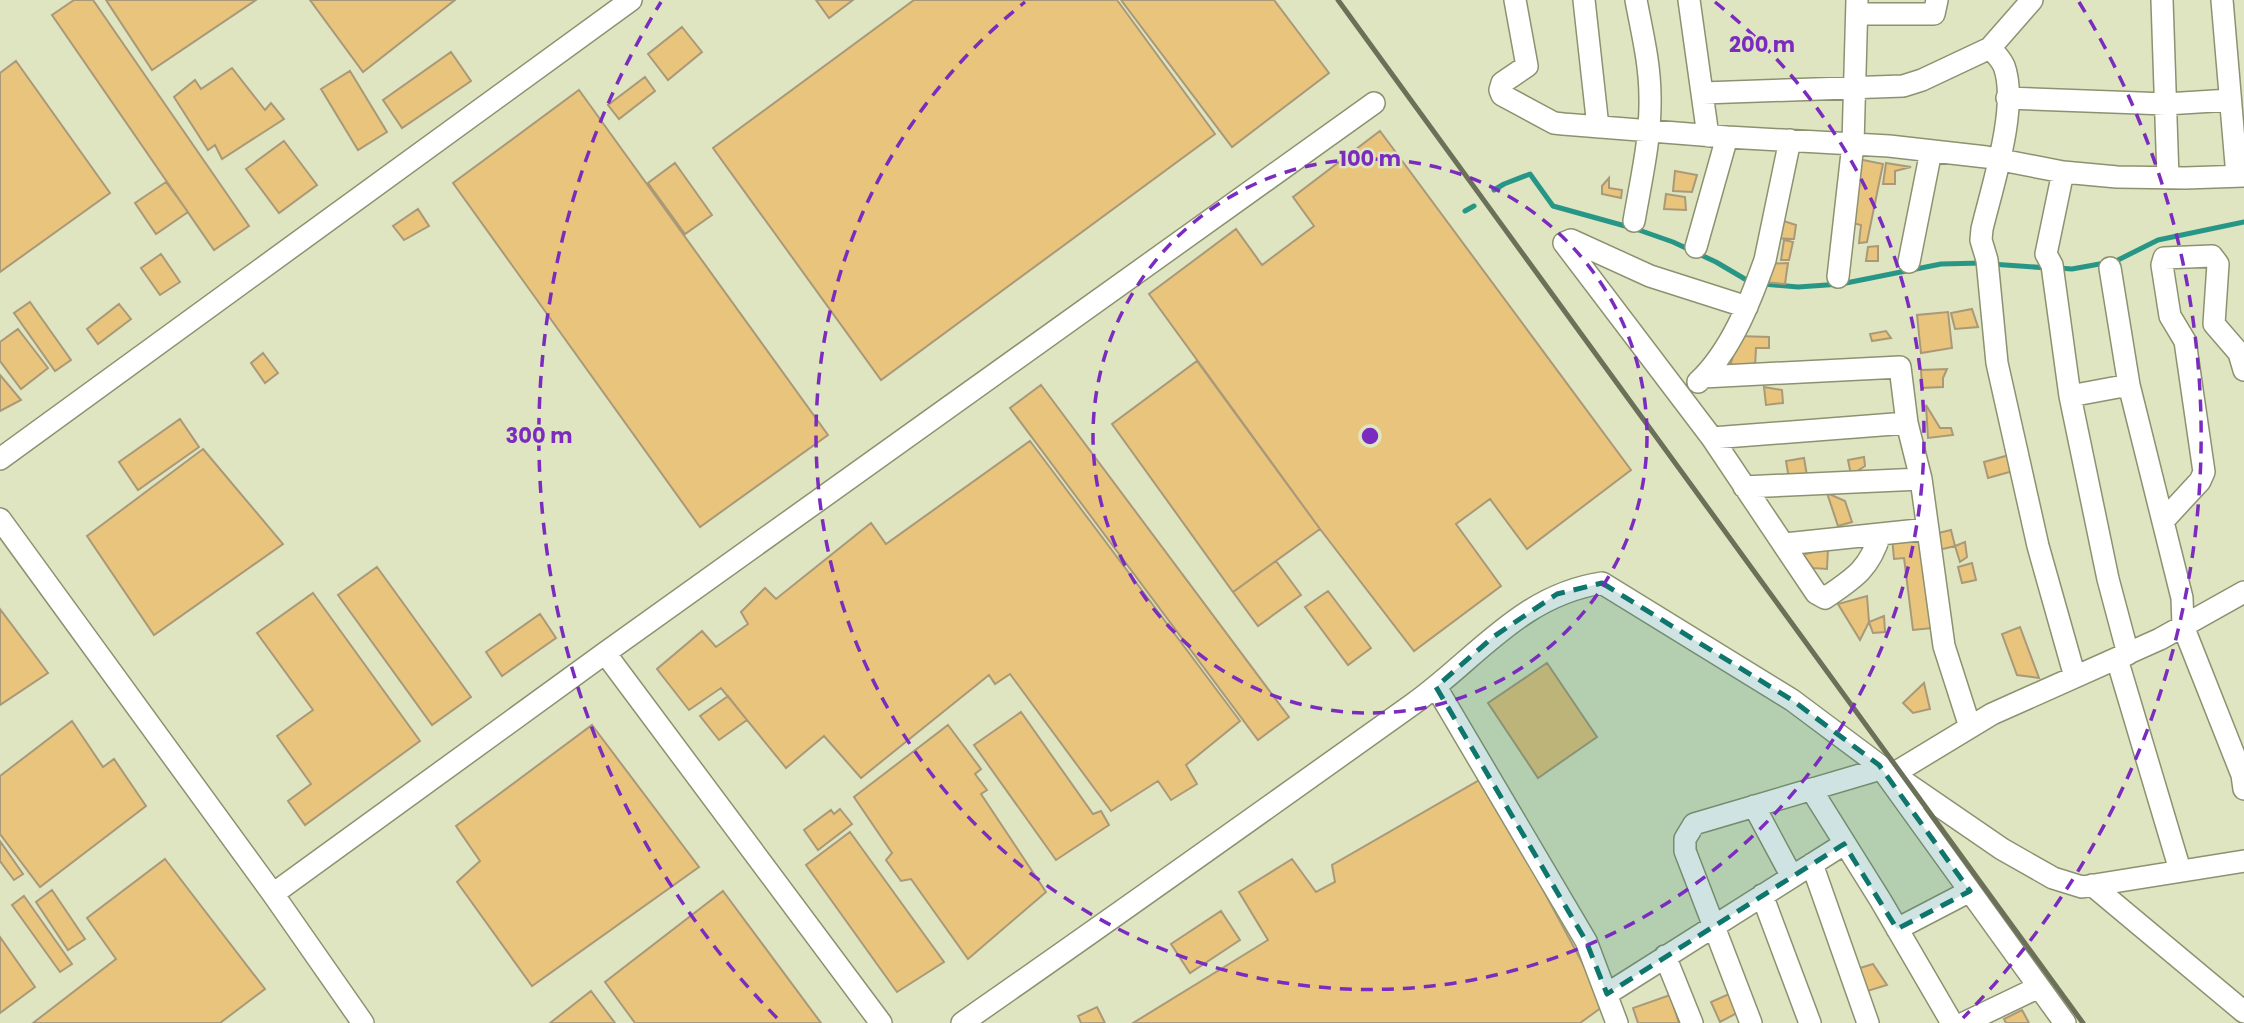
<svg xmlns="http://www.w3.org/2000/svg" width="2244" height="1023" font-family="Poppins,sans-serif">
	<style>
		.lines { fill: none; stroke-linecap: round; stroke-linejoin: round }
		.stream { stroke: #289687; stroke-width: 5 }
		.building { fill: #e9c47d; stroke: #aa9978; stroke-width: 2 }
		.street-casing { stroke: #8c9270; stroke-width: 24 }
		.street { stroke: #fff; stroke-width: 21 }
		.rail { stroke: #6b7059; stroke-width: 5 }
		.marked { fill: #0f766e; fill-opacity: 0.2; stroke: #0f766e; stroke-width: 5; stroke-dasharray: 14 9; stroke-linejoin: round }
		.ring { fill: none; stroke: #7b2cbf; stroke-width: 3.5; stroke-dasharray: 12 9 }
		.centre { fill: #7b2cbf; stroke: #dee5c0; stroke-width: 3.5 }
		.ring-label { font-size: 21px; text-anchor: middle; font-weight: bold; fill: #7b2cbf; stroke: #dee5c0; stroke-width: 5; stroke-linejoin: round; paint-order: stroke }
	</style>
	<rect width="100%" height="100%" fill="#dee5c0"/>
	<g class="lines">
		<path class="stream" d="M1494 190 1504 184 1530 174 1553 206 1636 229 1673 242 1716 262 1750 282
			M1465 211 1474 206
			M1991 264 2048 268
			M2058 268 2072 269 2116 261 2158 240 2244 222
			M1763 284 1798 287 1841 284 1941 264 1982 263"/>
	</g>
	<path class="building" d="M74 0H93L249 226 214 250 52 15Z
		M106 0H256L152 70Z
		M310 0H455L363 72Z
		M816 0H853L829 18Z
		M914 0H1117L1215 134 881 380 713 148Z
		M1121 0H1274L1329 73 1232 147Z
		M682 27 702 52 668 80 648 54Z
		M451 52 471 81 402 128 383 100Z
		M16 61 110 193 0 272V73Z
		M232 68 265 110 271 103 284 119 222 159 215 145 208 150 174 97 195 80 201 89Z
		M350 71 387 132 358 150 321 89Z
		M645 77 655 91 619 119 608 105Z
		M579 90 828 435 700 527 453 183Z
		M1380 131 1631 470 1527 549 1490 499 1456 524 1501 586 1414 651 1320 529 1149 294 1236 229 1262 265 1314 226 1293 197Z
		M284 141 317 185 279 213 246 169Z
		M1858 159 1883 164 1867 242 1859 243 1861 225 1848 222Z
		M675 163 712 215 685 234 648 183Z
		M1886 163 1911 167 1895 171V184H1883Z
		M1675 171 1697 175 1692 192 1673 191Z
		M1609 178V188L1622 190 1621 198 1602 194V186Z
		M166 182 188 212 156 234 135 203Z
		M1666 194 1685 197 1686 210 1664 209Z
		M418 209 429 226 404 240 393 226Z
		M1777 219 1796 225 1794 239 1772 238Z
		M1784 240 1793 242 1789 260H1781Z
		M1878 246V261H1866L1868 247Z
		M161 254 180 282 160 295 141 268Z
		M1788 263 1785 284 1762 282 1766 264Z
		M30 302 71 360 55 371 14 313Z
		M119 304 131 319 98 344 87 329Z
		M1972 309 1978 327 1955 329 1951 313Z
		M1948 312 1952 348 1921 353 1917 315Z
		M18 329 48 368 21 389 0 361V342Z
		M1886 331 1891 338 1872 341 1870 334Z
		M1738 336 1769 337V348H1756L1755 367H1730Z
		M263 353 278 373 265 383 251 363Z
		M1197 361 1320 529 1233 592 1112 424Z
		M1947 369 1943 378V387L1922 388 1921 370Z
		M0 375 21 400 0 411Z
		M1041 385 1289 717 1258 740 1010 408Z
		M1764 387 1782 390 1783 403 1766 405Z
		M1926 405 1940 428H1951L1953 435 1928 438Z
		M180 419 199 447 138 490 119 462Z
		M1030 441 1240 721 1186 765 1197 784 1171 800 1158 781 1111 811 1010 674 995 684 989 675 861 778 824 736 786 768 721 688 689 710 657 669 702 631 716 647 748 624 741 612 765 588 776 599 871 523 886 544Z
		M203 449 283 544 154 635 87 536Z
		M2009 455 2013 471 1988 478 1984 462Z
		M1864 457 1865 466 1851 475 1848 460Z
		M1804 458 1807 476 1789 479 1786 461Z
		M1827 493 1845 501 1852 522 1838 526Z
		M1951 530 1955 546 1931 552 1934 534Z
		M1921 533 1932 628 1913 630 1904 558 1894 559 1892 537Z
		M1965 542 1967 557 1960 562 1955 546Z
		M1828 548 1827 569 1813 568 1802 555Z
		M1276 561 1301 595 1258 626 1233 592Z
		M1972 563 1976 580 1962 583 1958 567Z
		M377 567 471 697 432 725 338 595Z
		M1328 591 1371 648 1348 665 1305 607Z
		M313 593 420 741 305 825 288 801 311 784 277 736 313 710 257 633Z
		M1867 596 1869 622 1860 640 1838 604Z
		M0 609 48 673 0 705Z
		M540 614 556 638 502 676 486 652Z
		M1884 616 1885 632 1873 633 1869 622Z
		M2020 627 2039 678 2017 675 2002 634Z
		M1547 663 1597 737 1538 778 1488 703Z
		M1924 683 1930 709 1913 713 1903 703Z
		M728 696 747 720 719 740 700 716Z
		M1021 712 1093 814 1101 811 1109 825 1056 860 974 745Z
		M72 721 103 767 114 759 146 806 40 887 0 834V776Z
		M592 725 699 867 532 986 457 882 480 861 456 826Z
		M948 725 981 769 975 774 987 790 981 794 1046 892 968 959 911 879 901 881 886 860 892 853 854 797Z
		M1483 778 1605 1005 1580 1023H1133L1268 940 1239 892 1292 859 1316 892 1335 882 1332 865Z
		M840 809 852 824 818 850 804 830 831 810 834 814Z
		M850 832 944 962 897 992 806 865Z
		M0 841 23 874 14 880 0 861Z
		M165 859 265 989 220 1023H33L116 959 87 918Z
		M52 890 85 939 68 950 36 902Z
		M723 891 821 1023H635L605 982Z
		M24 896 72 964 60 972 12 905Z
		M1221 911 1240 940 1190 973 1171 944Z
		M0 937 35 987 0 1013Z
		M1873 964 1887 985 1864 992 1857 969Z
		M591 991 615 1023H550Z
		M1729 994 1737 1013 1720 1022 1711 1002Z
		M1670 995 1679 1023H1638L1633 1008Z
		M1097 1007 1105 1023H1081L1078 1016Z
		M2022 1010 2029 1023H2006L2004 1019Z"/>
	<g class="lines">
		<g class="street-casing">
			<path id="street" d="M1515 0 1527 66 1502 83 1500 90 1502 95 1554 123 1563 124 1727 137 1889 146 1986 157 2063 172 2117 177 2185 178 2244 176
				M1584 0 1598 127
				M1689 0 1708 136
				M2162 0 2168 178
				M2222 0 2237 176
				M1857 14H1934L1937 0
				M1990 48C1995 53 2001 59 2004 66 2019 106 1992 187 1982 229L1981 240 1987 260 1997 363 2038 546 2075 677
				M1703 93 1903 86 1922 80 1990 48 2032 0
				M2007 98 2166 104 2230 100
				M2063 172 2046 254 2052 265 2070 396 2108 579 2128 654
				M1634 221C1641 180 1651 138 1650 97 1650 64 1642 32 1636 0
				M1696 247 1727 137
				M1909 262 1931 151
				M2110 268 2129 385 2182 598 2183 626 2242 775 2244 789
				M1838 277 1853 144 1857 0
				M1747 307 1650 276 1571 240 1564 243 1712 438 1816 593 1825 598C1853 579 1870 569 1880 534
				M1703 377 1900 367 1907 423 1921 479 1944 646 1970 727
				M1698 382C1731 351 1750 302 1765 260L1790 140
				M2070 396 2129 385
				M1712 438 1907 423
				M0 459 631 0
				M1744 487 1921 479
				M0 519 273 894 363 1023
				M2163 521 2200 481 2204 472 2185 341 2170 316 2162 265 2164 258 2212 256 2218 264 2214 324 2239 353 2244 370
				M1785 544 1928 529
				M605 653 881 1023
				M2117 659 2180 870
				M1436 687 1586 941 1617 1023
				M1893 774 1992 714 2160 639 2244 592
				M1811 789 1881 901 1952 1023
				M1754 806 1792 877
				M1812 864 1868 1023
				M2092 885 2244 1012
				M273 894 605 653 1374 103
				M1762 895 1810 1023
				M1897 929 1970 891
				M1665 956 1692 1023
				M1607 994 1844 844
				M962 1023C1113 918 1263 811 1413 704 1476 659 1521 595 1602 583L1792 700 1879 765 2065 1023
				M1751 1023 1685 851V839L1694 824 1884 768 2002 849 2053 878 2082 887 2244 861
				M1964 1023 2039 987"/>
		</g>
		<use href="#street" class="street"/>
		<path class="rail" d="M1338 0 2083 1023"/>
	</g>
	<path class="marked" d="M1602 583 1792 700 1879 765 1970 891 1897 929 1844 844 1607 994 1586 941 1436 687 1493 637 1557 594Z"/>
	<g class="ring">
		<circle cx="1370" cy="436" r="277"/>
		<path d="M1715 2A554 554 0 1 1 1025 2"/>
		<path d="M777 1018A831 831 0 0 1 661 2M2079 2A831 831 0 0 1 1963 1018"/>
	</g>
	<circle cx="1370" cy="436" r="10" class="centre"/>
	<g class="ring-label">
		<text x="1762" y="52">200 m</text>
		<text x="1370" y="166">100 m</text>
		<text x="539" y="443">300 m</text>
	</g>
</svg>
